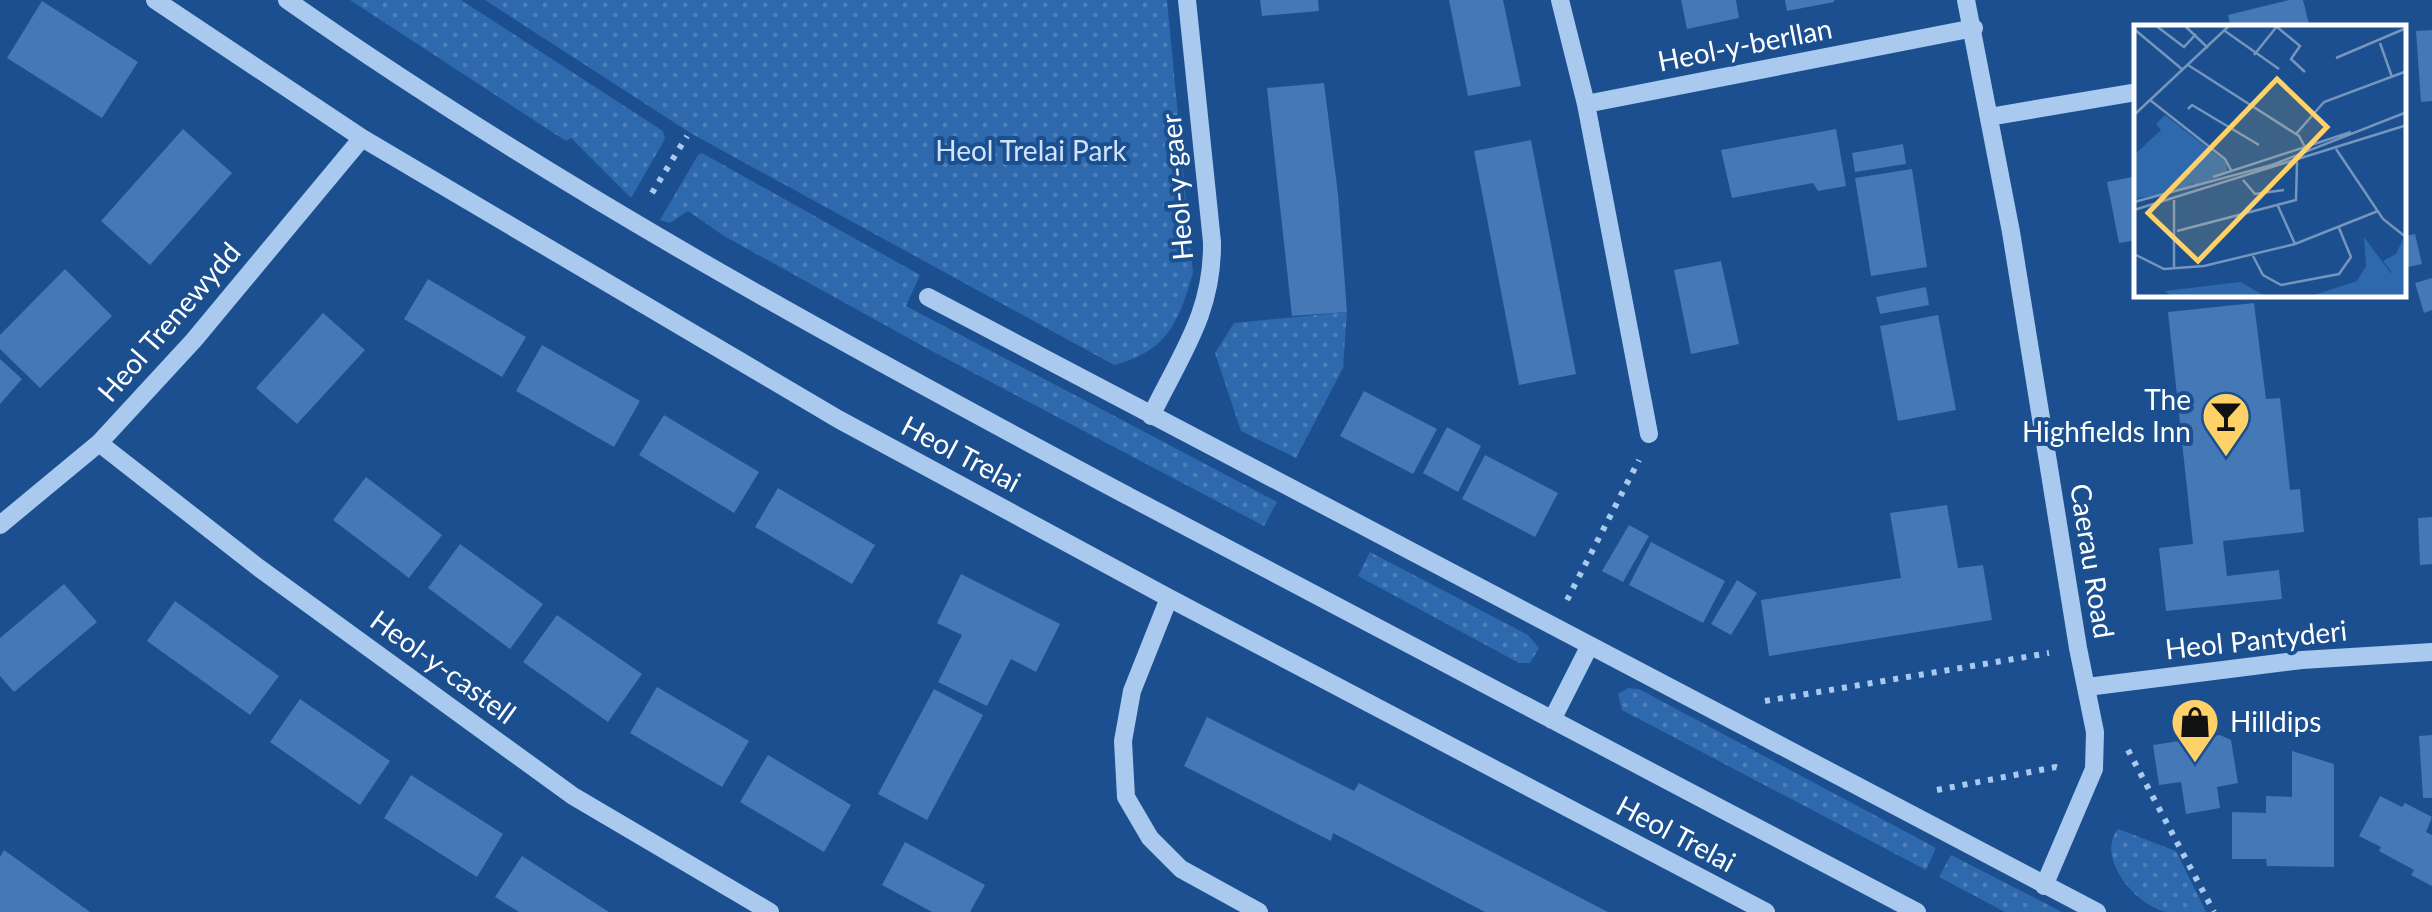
<svg xmlns="http://www.w3.org/2000/svg" width="2432" height="912" font-family="Lato,sans-serif">
	<style>
		.green { fill: url(#green-dots) }
		.building { fill: #4478b7 }
		.lines { fill: none; stroke-linecap: round; stroke-linejoin: round }
		.path { stroke: #a9c9ee; stroke-width: 6; stroke-dasharray: 5 8; stroke-linecap: butt }
		.minor { stroke: #a9c9ee; stroke-width: 18 }
		.labels { text-anchor: middle; stroke-width: 8; stroke-linejoin: round; paint-order: stroke }
		.street-label { font-size: 28px; fill: #fff; stroke: #1b4f8f }
		.park-label { font-size: 28px; fill: #cfe3fa; stroke: #1b4f8f }
		.poi-label { font-size: 28px; fill: #fff; stroke: #1b4f8f; text-anchor: end }
		.inset-road { fill: none; stroke: #7695bc; stroke-width: 2.5 }
		.view { fill: #ffd166; fill-opacity: 0.15; stroke: #ffd166; stroke-width: 5 }
		.inset-edge { fill: none; stroke: #fff; stroke-width: 5 }
	</style>
	<defs>
		<pattern id="green-dots" width="8" height="8" patternUnits="userSpaceOnUse" patternTransform="scale(2.5)"><rect width="8" height="8" fill="#2e69ad"/><path d="M2 2h.1M6 6h.1" fill="none" stroke="#4d80b9" stroke-width="1.8" stroke-linecap="round"/></pattern>
	</defs>
	<rect width="100%" height="100%" fill="#1b4f8f"/>
	<path class="green" d="M350 0H461L663 131 665 139 631 198 571 138 566 141Z
		M485 0H1167L1193 273C1178 323 1168 351 1114 365L692 134Z
		M702 153 920 275 906 306 1277 502 1264 526 930 350 724 236 688 211 670 223 660 220 698 155Z
		M1347 312 1343 368 1296 458 1241 431 1215 353 1234 323Z
		M1370 552 1528 635 1539 648 1530 663H1519L1358 576Z
		M1628 688 1639 689 1936 848 1926 870 1622 710 1618 694Z
		M2118 829 2176 851 2206 912C2194 912 2179 912 2166 912 2136 906 2095 858 2118 829Z
		M1951 855 2062 912H2005L1939 877Z"/>
	<path class="building" d="M1260 0H1318L1319 11 1262 16Z
		M1449 0H1503L1521 86 1468 96Z
		M1681 0H1736L1739 18 1687 29Z
		M1785 0H1834V2L1787 11Z
		M2289 0H2303L2310 28H2231L2228 15Z
		M42 1 138 62 102 118 7 58Z
		M2432 30V101L2421 102 2416 31Z
		M1324 83 1338 194 1347 312 1292 316 1267 88Z
		M183 129 232 173 150 265 101 221Z
		M1836 129 1846 186 1818 191 1813 183 1732 198 1721 150Z
		M1531 140 1576 374 1519 385 1474 151Z
		M1903 144 1906 164 1855 172 1852 153Z
		M1912 169 1927 267 1871 276 1855 178Z
		M2137 176V240L2119 243 2107 182Z
		M2415 234 2422 264 2404 268V236Z
		M1721 261 1739 344 1691 354 1674 270Z
		M65 269 112 316 40 388 0 349V335Z
		M2432 278V310L2424 313 2415 283Z
		M428 279 526 337 502 377 404 319Z
		M1926 287 1929 305 1880 314 1876 297Z
		M2254 303 2266 399 2280 398 2290 490 2300 489 2304 532 2223 541 2227 576 2279 570 2282 599 2166 611 2159 548 2193 544 2168 312Z
		M323 313 365 350 297 424 256 388Z
		M1938 315 1956 410 1898 421 1880 326Z
		M542 345 640 401 614 447 516 391Z
		M0 359 22 379 0 404Z
		M1364 391 1437 429 1413 474 1340 436Z
		M664 415 759 472 734 513 639 455Z
		M1447 427 1481 446 1458 492 1423 473Z
		M1485 455 1558 493 1535 537 1462 499Z
		M366 477 442 535 409 578 333 520Z
		M778 488 875 545 852 584 755 527Z
		M1947 505 1958 568 1983 565 1992 620 1769 656 1761 600 1901 578 1890 513Z
		M2432 517V564L2420 565 2418 518Z
		M1629 525 1649 536 1623 582 1602 571Z
		M1651 542 1725 581 1703 623 1629 585Z
		M460 544 543 604 510 649 428 588Z
		M961 574 1060 624 1036 672 1011 659 987 706 938 682 962 635 937 623Z
		M1737 580 1757 593 1731 635 1711 624Z
		M64 584 97 622 14 692 0 676V638Z
		M175 601 279 676 250 715 147 641Z
		M557 615 642 674 608 722 523 662Z
		M657 687 749 741 722 787 630 733Z
		M934 689 983 715 927 820 878 794Z
		M300 699 390 761 360 805 270 742Z
		M1207 717 1354 791 1359 783 1608 912H1485L1333 833 1331 841 1184 766Z
		M2220 735 2231 740 2238 783 2217 787 2220 808 2186 814 2181 782 2159 785 2153 745Z
		M2432 735V798H2423L2419 736Z
		M2292 751 2334 764V867L2267 866 2266 859H2232V812L2266 813V796L2292 797Z
		M768 755 851 805 824 852 740 802Z
		M411 775 503 834 477 877 384 818Z
		M2380 796 2402 807 2405 803 2432 817 2426 832 2432 835V886L2411 875 2414 870 2379 851 2381 847 2359 836Z
		M905 842 985 885 970 912H932L882 885Z
		M4 850 90 912H0V857Z
		M522 856 609 912H519L495 897Z"/>
	<g class="lines">
		<path class="path" d="M652 193 687 136
			M1567 600 1639 460
			M1765 701 2049 653
			M2128 750 2214 912
			M1937 790 2056 767 2062 769"/>
		<path class="minor" d="M155 0 362 138 838 419 1169 598 1766 912
			M287 0C554 187 841 343 1128 496 1391 635 1654 774 1917 912
			M1560 0 1586 104 1649 434
			M1966 0 2011 232 2078 648 2095 732 2094 769 2044 886
			M1586 104 1974 28
			M1989 117 2137 92
			M928 297 2097 912
			M1151 416C1181 354 1213 313 1212 242L1187 0
			M99 443 259 568 573 796 770 912
			M0 525 99 443 194 340 362 138
			M1169 598 1132 691 1123 741 1126 797 1150 838 1181 869 1259 912
			M2087 687 2302 660 2432 652
			M1552 720 1589 647"/>
	</g>
	<defs>
		<g id="bar-pin" transform="scale(2.5)"><path d="M0 17L-7.5 6A9.5 9.5 0 1 1 7.5 6Z" fill="#ffd166" stroke="#1b4f8f"/><path d="M-6-5H6L.8 .8V4.5H3.5V6h-7V4.5H-.8V.8Z" fill="#111"/></g>
		<g id="shop-pin" transform="scale(2.5)"><path d="M0 17L-7.5 6A9.5 9.5 0 1 1 7.5 6Z" fill="#ffd166" stroke="#1b4f8f"/><path d="M-5-2.5h2.3a2.7 3.5 0 0 1 5.4 0H5L5.5 6h-11ZM-1.5-2.5h3a1.5 2.3 0 0 0-3 0Z" fill="#111"/></g>
	</defs>
	<g fill-rule="evenodd">
		<use href="#bar-pin" x="2226" y="416"/>
		<use href="#shop-pin" x="2195" y="722"/>
	</g>
	<g class="labels">
		<g class="street-label">
			<text transform="translate(1745 45) rotate(-11)" y="10">Heol-y-berllan</text>
			<text transform="translate(1177 187) rotate(-95)" y="10">Heol-y-gaer</text>
			<text transform="translate(169 322) rotate(-49)" y="10">Heol Trenewydd</text>
			<text transform="translate(961 454) rotate(28)" y="10">Heol Trelai</text>
			<text transform="translate(2092 561) rotate(81)" y="10">Caerau Road</text>
			<text transform="translate(2256 640) rotate(-6)" y="10">Heol Pantyderi</text>
			<text transform="translate(443 667) rotate(36)" y="10">Heol-y-castell</text>
			<text transform="translate(1676 834) rotate(28)" y="10">Heol Trelai</text>
		</g>
		<g class="park-label">
			<text x="1031" y="161">Heol Trelai Park</text>
		</g>
		<g class="poi-label">
			<text x="2191" y="410">The<tspan x="2191" dy="32">Highfields Inn</tspan></text>
			<text x="2230" y="732" text-anchor="start">Hilldips</text>
		</g>
	</g>
	<g transform="translate(2134 25)">
		<rect width="272" height="272" fill="#1b4f8f"/>
		<path d="M31 90 92 137 93 146 61 163 58 157 57 164 0 174V130L27 105 22 99ZM269 214 272 255H264L249 236 262 229Z" fill="#2e69ad"/>
		<path d="M230 212 256 247 272 255V272H174L223 256 232 241ZM106 257 133 272H38L31 266Z" fill="#2e69ad"/>
		<path d="M41 113 51 135 9 154 0 131Z" fill="#2e69ad"/>
		<path class="inset-road" d="M21 0 50 22 62 9M50 0 74 23M143 2 166 21 157 34 171 47M0 4 49 45M91 6 145 44M246 18 258 52M120 30 144 0M202 33 270 4M54 40 165 111 171 122M16 75 91 134 98 147M54 84 58 80 125 120M0 90 96 0M162 109 190 77 273 46M202 124 249 194 273 213M79 152 217 107M109 155 121 169 150 165M0 177 138 140 273 87M144 181 161 219M0 185 273 100M43 206 162 175 163 137M0 229 30 244 70 241 161 219 244 186M119 231 129 250 147 260 205 249 217 232 205 203M40 245V175"/>
		<path class="view" d="M143 54 193 102 64 236 14 188Z"/>
		<rect width="272" height="272" class="inset-edge"/>
	</g>
</svg>
